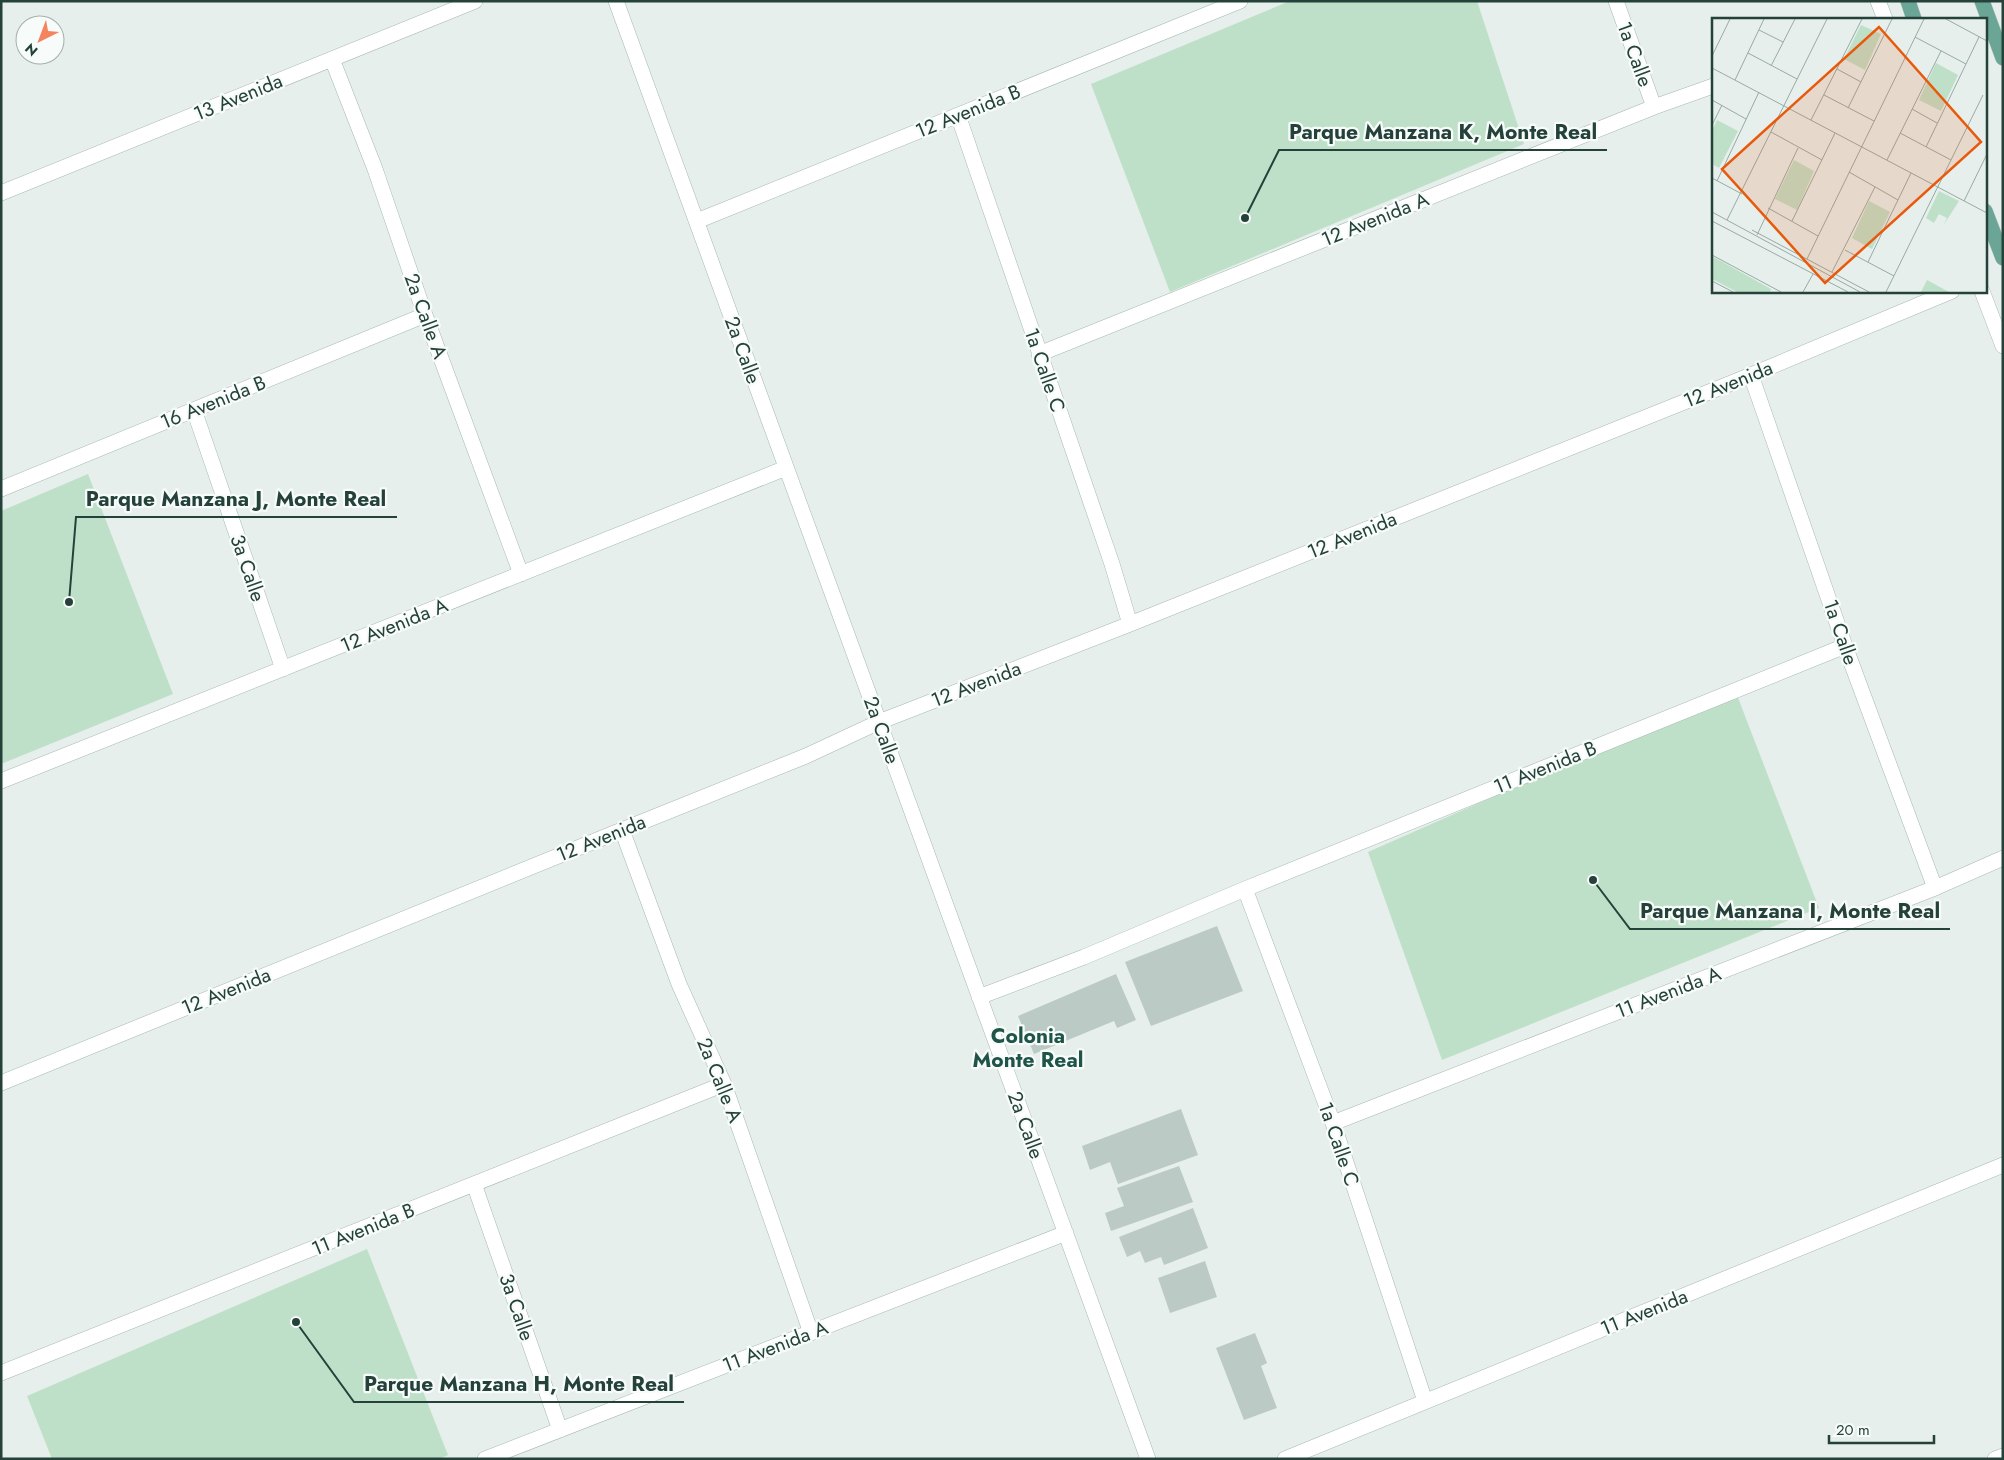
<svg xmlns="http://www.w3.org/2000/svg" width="2004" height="1460" font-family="Jost,sans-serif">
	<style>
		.green { fill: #bfe0c8 }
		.building { fill: #bbcac4 }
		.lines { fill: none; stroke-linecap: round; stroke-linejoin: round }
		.minor-casing { stroke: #a8b8b2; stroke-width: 16 }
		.major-casing { stroke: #c2cac8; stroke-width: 16 }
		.minor { stroke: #fff; stroke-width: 15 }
		.major { stroke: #6aa596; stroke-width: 15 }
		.labels { text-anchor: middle; stroke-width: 4.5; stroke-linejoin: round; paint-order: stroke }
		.street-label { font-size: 20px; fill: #24423a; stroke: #f7fbf9 }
		.neighbourhood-label { font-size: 21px; font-weight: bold; fill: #1f5548; stroke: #f7fbf9 }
		.inset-road { fill: none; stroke: #98aaa4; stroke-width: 1 }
		.view { fill: #e8590c; fill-opacity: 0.15; stroke: #e8590c; stroke-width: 2.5 }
		.inset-edge { fill: none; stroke: #24423a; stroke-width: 2.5 }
		.leader { fill: none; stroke: #24423a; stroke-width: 2 }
		.callout-dot { fill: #24423a; stroke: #f7fbf9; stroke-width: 2 }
		.callout-label { font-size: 21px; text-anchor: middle; font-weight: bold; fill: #24423a; stroke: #f7fbf9; stroke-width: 4.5; stroke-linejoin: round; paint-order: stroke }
	</style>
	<rect width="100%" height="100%" fill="#e6efeb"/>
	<path class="green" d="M1290 1H1477L1524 144 1170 292 1091 84Z
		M88 474 173 694 1 764V511Z
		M1735 690 1819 908 1442 1060 1368 852Z
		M367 1249 448 1455 439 1459H52L27 1396Z"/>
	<path class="building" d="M1217 926 1243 991 1151 1026 1125 962Z
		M1116 974 1136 1020 1117 1028 1114 1021 1034 1054 1018 1016Z
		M1181 1109 1198 1155 1118 1184 1110 1162 1090 1170 1082 1146Z
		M1179 1166 1193 1202 1111 1231 1105 1213 1124 1206 1117 1188Z
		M1193 1208 1208 1248 1164 1265 1161 1257 1145 1263 1140 1251 1127 1257 1119 1237Z
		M1205 1261 1217 1297 1170 1313 1158 1278Z
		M1255 1333 1267 1363 1261 1366 1277 1408 1244 1420 1216 1348Z"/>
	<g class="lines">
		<g class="minor-casing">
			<path id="minor" d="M616 1 1148 1459
				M1616 1 1654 107
				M1878 1 1885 19
				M332 59 375 169 425 315 521 574
				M958 115 1112 564 1130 624
				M1 193 475 1
				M697 221 1240 1
				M1982 291 2003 346
				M1039 354 1654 107 1713 86
				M1751 375 1845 646 1935 888
				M194 410 283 669
				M1 489 425 315
				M1 781 786 468
				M622 830 679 984 724 1084 811 1333
				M1245 889 1333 1123 1425 1401
				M979 997 1084 957 1245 889 1845 646
				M1 1083 622 830 806 756 879 722 1130 624 1739 380 1952 291
				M1333 1123 1935 888 2003 858
				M474 1184 560 1430
				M1 1373 724 1084
				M485 1459 1066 1233
				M1285 1459 2003 1165
				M1995 1459 2003 1456"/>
		</g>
		<g class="major-casing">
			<path id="major" d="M1908 1 1914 19
				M1982 1 2003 58
				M1985 211 2003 258"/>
		</g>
		<use href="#minor" class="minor"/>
		<use href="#major" class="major"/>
	</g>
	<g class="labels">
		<g class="street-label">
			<text transform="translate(1635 54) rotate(70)" y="7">1a Calle</text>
			<text transform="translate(238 97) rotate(-22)" y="7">13 Avenida</text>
			<text transform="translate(968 111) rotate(-22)" y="7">12 Avenida B</text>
			<text transform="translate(1375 219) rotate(-22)" y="7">12 Avenida A</text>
			<text transform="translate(426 316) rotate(70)" y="7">2a Calle A</text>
			<text transform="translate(743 350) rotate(70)" y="7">2a Calle</text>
			<text transform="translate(1045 370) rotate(71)" y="7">1a Calle C</text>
			<text transform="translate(1728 384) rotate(-22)" y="7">12 Avenida</text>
			<text transform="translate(213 402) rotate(-22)" y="7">16 Avenida B</text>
			<text transform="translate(1352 535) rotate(-22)" y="7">12 Avenida</text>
			<text transform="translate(248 568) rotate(71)" y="7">3a Calle</text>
			<text transform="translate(394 625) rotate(-22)" y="7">12 Avenida A</text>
			<text transform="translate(1841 632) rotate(71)" y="7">1a Calle</text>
			<text transform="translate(976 684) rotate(-21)" y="7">12 Avenida</text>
			<text transform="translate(882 730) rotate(70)" y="7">2a Calle</text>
			<text transform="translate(1545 767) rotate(-22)" y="7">11 Avenida B</text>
			<text transform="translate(601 838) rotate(-22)" y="7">12 Avenida</text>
			<text transform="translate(226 991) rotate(-22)" y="7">12 Avenida</text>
			<text transform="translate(1668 992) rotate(-21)" y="7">11 Avenida A</text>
			<text transform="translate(720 1080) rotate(68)" y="7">2a Calle A</text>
			<text transform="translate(1026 1125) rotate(70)" y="7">2a Calle</text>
			<text transform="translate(1339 1144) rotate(71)" y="7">1a Calle C</text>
			<text transform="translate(363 1229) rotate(-22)" y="7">11 Avenida B</text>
			<text transform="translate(517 1307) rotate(71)" y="7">3a Calle</text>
			<text transform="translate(1644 1312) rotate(-22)" y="7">11 Avenida</text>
			<text transform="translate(775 1346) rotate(-21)" y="7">11 Avenida A</text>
		</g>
		<g class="neighbourhood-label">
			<text x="1028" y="1043">Colonia<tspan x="1028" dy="24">Monte Real</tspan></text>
		</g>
	</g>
	<g transform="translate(1712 18)">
		<rect width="275" height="275" fill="#e6efeb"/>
		<path d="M149 7 169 16 153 52 132 41ZM224 45 246 57 229 93 207 82ZM5 102 26 113 7 150 0 146V113ZM82 142 102 153 85 192 63 181ZM227 173 247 183 231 208 235 200 227 196 222 205 214 200ZM157 183 178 194 160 231 140 220ZM0 238 59 271 58 274H25L0 261ZM215 262 237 274H209Z" fill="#bfe0c8"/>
		<path class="inset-road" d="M234 1 275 23M47 12 71 24M203 19 254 46M36 35 85 61M275 37V67M0 38 18 1M59 48 83 1M0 50 275 195M125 51 149 64M23 62 52 1M112 77 162 103M0 82 34 101M136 90 180 1M200 91 225 105M99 102 150 1M0 107 10 87M59 114 110 142M188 115 239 142M214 129 267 19M175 142 229 33M137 154 186 182M0 160 30 176M5 163 47 74M252 183 275 136M56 190 106 218M0 194 148 274M15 202 115 1M0 203 136 274M80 203 123 115M40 212 157 274M45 217 86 130M133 232 182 258M0 237 69 274M95 241 212 1M156 244 199 155M120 254 163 169M0 263 21 274M91 274 101 256M174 274 271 77"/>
		<path class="view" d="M167 9 269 124 113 265 10 151Z"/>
		<rect width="275" height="275" class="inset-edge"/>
	</g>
	<path class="leader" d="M1245 218L1279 150H1607M69 602L76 517H397M1593 880L1630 929H1950M296 1322L354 1402H684"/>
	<g class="callout-dot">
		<circle cx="1245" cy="218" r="5"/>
		<circle cx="69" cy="602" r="5"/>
		<circle cx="1593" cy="880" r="5"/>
		<circle cx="296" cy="1322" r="5"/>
	</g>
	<g class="callout-label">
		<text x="1443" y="139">Parque Manzana K, Monte Real</text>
		<text x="236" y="506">Parque Manzana J, Monte Real</text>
		<text x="1790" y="918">Parque Manzana I, Monte Real</text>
		<text x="519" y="1391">Parque Manzana H, Monte Real</text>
	</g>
	<rect width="2004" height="1460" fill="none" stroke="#24423a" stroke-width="5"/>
	<g transform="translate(40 40) rotate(222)"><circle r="24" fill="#f7fbf9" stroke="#a3b1ad"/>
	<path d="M0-4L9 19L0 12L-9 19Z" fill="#f4845f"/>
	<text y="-8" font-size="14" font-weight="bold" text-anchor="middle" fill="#24423a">N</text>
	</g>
	<path d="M1829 1435v8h105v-8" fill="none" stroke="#24423a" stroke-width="2.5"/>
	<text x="1836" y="1435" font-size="15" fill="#24423a" stroke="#f7fbf9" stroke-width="4" paint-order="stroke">20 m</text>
</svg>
